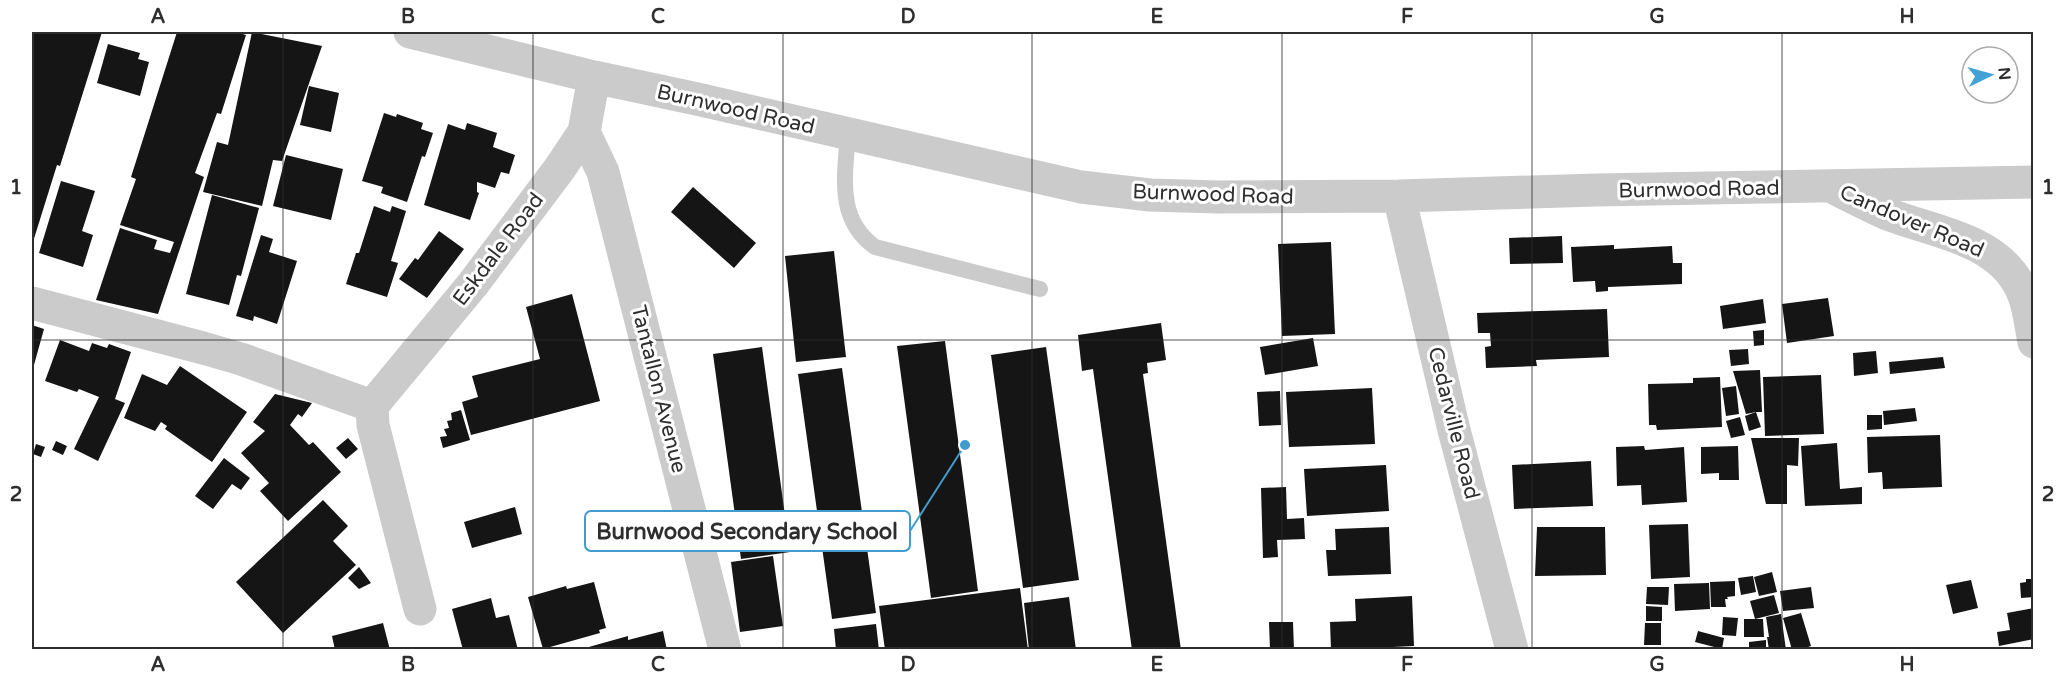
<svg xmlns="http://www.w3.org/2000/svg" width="2065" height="681" font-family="'Varela Round',sans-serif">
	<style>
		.building { fill: #151515 }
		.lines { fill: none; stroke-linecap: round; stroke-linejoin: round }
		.service { stroke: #cbcbcb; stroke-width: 16 }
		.minor { stroke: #cbcbcb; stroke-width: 33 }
		.grid { fill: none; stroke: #2e2e2e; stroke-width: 1.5; stroke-opacity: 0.55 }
		.labels { text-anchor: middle; stroke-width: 6; stroke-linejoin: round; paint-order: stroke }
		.street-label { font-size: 21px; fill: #2e2e2e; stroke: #fff }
		.leader { fill: none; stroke: #409ccd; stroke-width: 2 }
		.callout-dot { fill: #409ccd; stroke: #fff; stroke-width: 2 }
		.callout { fill: #fff; stroke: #409ccd; stroke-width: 2 }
		.callout-label { font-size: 22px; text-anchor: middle; font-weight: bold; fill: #2e2e2e }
		.neatline { fill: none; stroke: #2e2e2e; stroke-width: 2 }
		.grid-label { font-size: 20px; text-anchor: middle; font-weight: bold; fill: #2e2e2e }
	</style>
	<rect width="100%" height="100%" fill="#fff"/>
	<path class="building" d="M32 32H102L60 166 57 165 32 245Z
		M177 32H236L246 35 221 114 217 113 195 173 204 177 158 314 96 300 120 228 157 240 154 249 170 253 174 242 120 225 136 179 131 177Z
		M252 32 322 46 282 161 273 160 262 206 203 192 217 142 228 145Z
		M108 44 140 53 138 59 149 62 140 96 97 83Z
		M309 86 339 93 331 132 300 125Z
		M384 113 396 117 397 114 423 123 421 129 433 133 425 157 422 156 407 202 381 193 383 187 362 181Z
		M467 123 497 133 493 147 515 155 509 174 501 172 495 188 477 182V192L479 193 470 220 424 205 448 124 465 130Z
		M286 155 343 169 331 220 273 206Z
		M61 181 95 191 82 231 93 235 83 267 39 253Z
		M693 187 756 243 734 268 671 212Z
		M212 195 259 208 241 276 237 275 229 305 186 294Z
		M374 206 390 212 392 206 406 211 391 261 398 263 387 297 346 284 356 253H359Z
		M439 231 464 249 427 298 399 279 415 258 418 260Z
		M261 235 273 239 269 252 297 261 277 324 254 316 253 321 236 316Z
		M1562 236 1563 263 1510 264 1509 238Z
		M1331 242 1335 334 1282 336 1278 244Z
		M1614 245V249L1672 246 1673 263H1682V284L1608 287V291L1596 292 1595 281 1573 282 1571 247Z
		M834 251 846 357 796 362 785 256Z
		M572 294 600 401 471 435 462 402 478 397 472 376 540 359 526 307Z
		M1828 298 1834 336 1787 343 1782 304Z
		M1763 299 1766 323 1723 329 1720 306Z
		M1607 309 1609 357 1536 360 1537 366 1486 368 1485 347 1491 346 1490 333H1478L1477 313Z
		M1161 323 1166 360 1147 363 1148 373 1143 374 1181 650H1132L1093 369 1082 371 1078 335Z
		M32 325 44 329 32 372Z
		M1764 330V345L1754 346 1753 331Z
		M1313 338 1318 366 1265 375 1260 347Z
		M60 340 89 351 92 343 107 348 109 344 131 352 115 399 125 403 98 461 74 449 99 397 79 389 77 392 45 381Z
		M945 341 978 591 931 598 897 346Z
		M762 347 790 552 741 559 713 354Z
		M1046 347 1079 580 1023 588 991 355Z
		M1748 349 1749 364 1731 366 1729 350Z
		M1876 351 1878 373 1854 376 1853 353Z
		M1943 357 1945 368 1890 374 1889 362Z
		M180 366 247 412 212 462 165 429 167 426 161 422 155 431 124 418 142 374 167 385Z
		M842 368 876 613 832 619 798 374Z
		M1760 370 1762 412H1756L1761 427 1749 431 1745 416 1756 412 1746 414 1733 371Z
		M1821 375 1824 434 1765 436 1763 377Z
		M1720 377 1722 427 1657 430 1656 425H1649L1648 384 1693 383V378Z
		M1736 386 1739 414 1726 416 1722 388Z
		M1372 388 1375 444 1289 447 1286 392Z
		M1280 391 1281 425 1259 426 1257 392Z
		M275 394 312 403 302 417 298 414 290 425 309 445 313 442 341 472 288 521 260 491 269 483 241 453 265 431 253 422Z
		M1915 408 1917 421 1884 425 1883 411Z
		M461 410 470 440 443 448 440 437 447 436 444 429 449 428 447 421 452 420 451 413Z
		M1867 415H1882V429L1867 430Z
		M1740 417 1745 435 1731 438 1726 421Z
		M1940 435 1942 487 1883 489 1882 472 1868 473 1867 437Z
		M348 438 358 449 346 459 336 448Z
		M1751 438H1799L1798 466 1787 465V504H1766Z
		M56 441 67 446 63 455 52 450Z
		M1837 443 1840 489 1862 487V504L1805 506 1801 446Z
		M36 444 45 447 41 457 33 454Z
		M1644 446 1645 450 1684 447 1687 502 1642 505 1641 485 1617 486 1616 447Z
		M1738 446 1739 480H1719V473L1701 474V447Z
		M224 458 250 478 241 490 232 484 213 509 195 496Z
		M1591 461 1593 506 1514 509 1512 465Z
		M1386 465 1389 511 1307 516 1304 469Z
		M1286 487 1287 519 1304 518 1305 539 1277 540 1278 557 1263 558 1261 488Z
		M323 500 348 526 333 541 356 565 283 633 236 582Z
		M515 507 522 534 472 548 464 522Z
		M1688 524 1690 577 1651 579 1649 525Z
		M1389 527 1391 574 1328 576 1326 550H1336L1335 529Z
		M1537 527H1605L1606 575 1535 576Z
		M773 556 783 626 740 632 731 562Z
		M359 567 371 583 359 589 348 578Z
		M1772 572 1777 592 1759 596 1754 577Z
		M1753 576 1756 592 1741 595 1738 578Z
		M2026 579H2034V597L2021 598 2020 583 2026 582Z
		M1971 580 1978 608 1953 614 1946 585Z
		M1735 581V596L1727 597 1728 599H1725L1726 607H1711L1710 582Z
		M594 582 606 628 599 630 600 633 543 649 528 597 566 586 567 589Z
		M1709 583 1710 609 1675 611 1674 584Z
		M1647 587H1669L1668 605 1646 604Z
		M1811 587 1814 608 1783 611 1780 591Z
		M1020 588 1028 650H885L879 606Z
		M1774 595 1779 613 1755 619H1763L1764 637H1744V619H1755L1750 601Z
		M1412 596 1414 646 1331 650 1330 622 1356 621 1355 599Z
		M1069 597 1076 650H1029L1024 603Z
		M491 598 496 618 509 615 518 650H463L452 609Z
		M1646 606 1662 607V621H1646Z
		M2034 608V639L1999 646 1997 632 2010 630 2007 613Z
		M1801 613 1811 646 1808 647 1809 650H1792L1783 618Z
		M1781 614 1786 650H1769L1767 637H1769L1766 617Z
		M1723 617 1738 618 1736 636 1722 635Z
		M1269 622H1293L1294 650H1270Z
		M383 623 390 650H335L332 636Z
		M1645 623H1661V645H1644Z
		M876 624 879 650H836L834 629Z
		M663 631 667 650H578L628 636V640Z
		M1698 631 1724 638 1722 649 1695 642Z
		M1766 640V650H1749V642Z"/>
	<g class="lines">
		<path class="service" d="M848 134C845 176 836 219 875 247L1040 289"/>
		<path class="minor" d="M410 32 594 77 697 99 1081 187 1150 195 1218 197 1399 196 1596 190 2034 182
			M584 132 603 172 725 650
			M1836 189C1852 197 1869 206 1885 213 1929 231 1990 237 2017 281 2028 298 2030 322 2034 342
			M1399 196 1454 430 1512 650
			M32 303 203 348 241 359 372 406
			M420 609 373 425 372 406 473 284 560 168 584 132 594 77"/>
	</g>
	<path class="grid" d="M283 32V650M533 32V650M783 32V650M1032 32V650M1282 32V650M1532 32V650M1782 32V650M32 340H2034"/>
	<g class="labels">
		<g class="street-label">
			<text transform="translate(736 109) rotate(13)" y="7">Burnwood Road</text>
			<text transform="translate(1699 189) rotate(-1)" y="7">Burnwood Road</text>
			<text transform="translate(1213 194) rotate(2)" y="7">Burnwood Road</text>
			<text transform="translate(1912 221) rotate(23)" y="7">Candover Road</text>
			<text transform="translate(498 249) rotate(-53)" y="7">Eskdale Road</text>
			<text transform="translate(659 389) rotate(76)" y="7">Tantallon Avenue</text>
			<text transform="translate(1454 423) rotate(76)" y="7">Cedarville Road</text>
		</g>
	</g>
	<path class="leader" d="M965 445L910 531"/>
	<circle class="callout-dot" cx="965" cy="445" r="6"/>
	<rect class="callout" x="585" y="511" width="325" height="40" rx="6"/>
	<g class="callout-label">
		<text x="747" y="539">Burnwood Secondary School</text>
	</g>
	<rect width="2065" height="681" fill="none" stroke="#ffffff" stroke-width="66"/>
	<g transform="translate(1990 75) rotate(85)"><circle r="28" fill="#ffffff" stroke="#ababab" stroke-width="1.5"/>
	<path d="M0-4.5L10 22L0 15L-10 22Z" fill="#41a2d5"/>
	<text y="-9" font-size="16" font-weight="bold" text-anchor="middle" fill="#2e2e2e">N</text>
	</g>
	<rect x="33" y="33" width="1999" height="615" class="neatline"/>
	<g class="grid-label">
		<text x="158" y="23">A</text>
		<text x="408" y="23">B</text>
		<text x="658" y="23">C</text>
		<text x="908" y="23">D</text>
		<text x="1157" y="23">E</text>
		<text x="1407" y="23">F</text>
		<text x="1657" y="23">G</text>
		<text x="1907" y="23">H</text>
		<text x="16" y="194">1</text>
		<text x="2048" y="194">1</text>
		<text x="16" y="501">2</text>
		<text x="2048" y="501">2</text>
		<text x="158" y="671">A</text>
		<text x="408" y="671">B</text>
		<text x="658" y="671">C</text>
		<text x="908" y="671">D</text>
		<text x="1157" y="671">E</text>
		<text x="1407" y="671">F</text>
		<text x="1657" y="671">G</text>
		<text x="1907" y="671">H</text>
	</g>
</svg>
